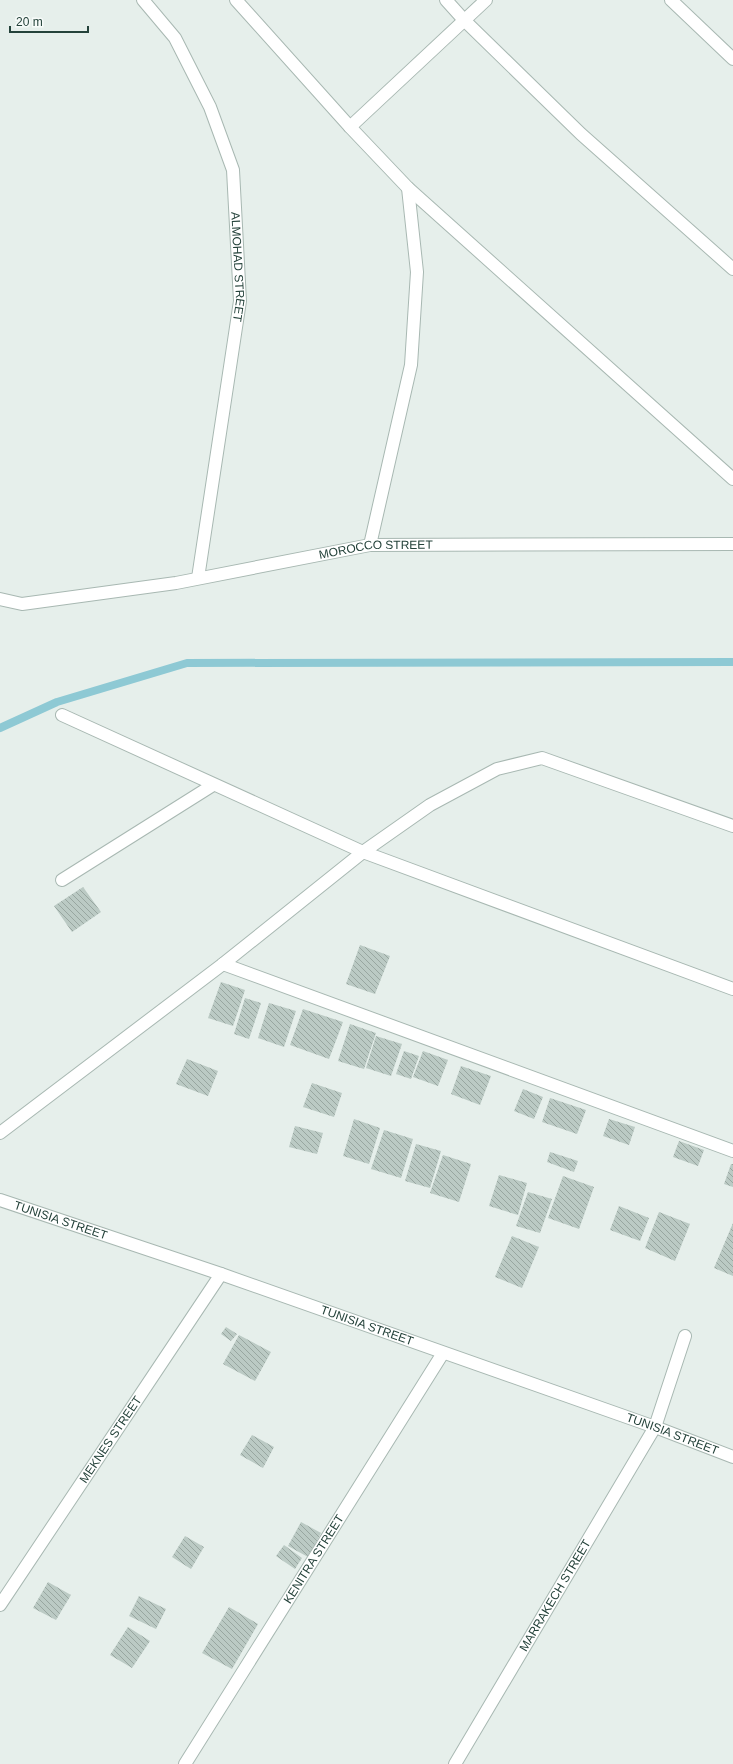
<svg xmlns="http://www.w3.org/2000/svg" width="733" height="1764" font-family="Arial,sans-serif">
	<style>
		.lines { fill: none; stroke-linecap: round; stroke-linejoin: round }
		.stream { stroke: #8ec9d4; stroke-width: 8 }
		.building { fill: url(#building-back-hatch) }
		.street-casing { stroke: #a8b8b2; stroke-width: 14 }
		.street { stroke: #fff; stroke-width: 12 }
		.labels { text-anchor: middle; stroke-width: 4; stroke-linejoin: round; paint-order: stroke }
		.street-label { font-size: 12px; fill: #24423a; stroke: #f7fbf9 }
	</style>
	<defs>
		<pattern id="building-back-hatch" width="6" height="6" patternUnits="userSpaceOnUse"><rect width="6" height="6" fill="#bbcac4"/><path d="M-1 5l2 2M0 0l6 6M5-1l2 2" fill="none" stroke="#98a6a0"/></pattern>
	</defs>
	<rect width="100%" height="100%" fill="#e6efeb"/>
	<g class="lines">
		<path class="stream" d="M0 728 57 702 187 663 733 662"/>
	</g>
	<path class="building" d="M83 887 101 912 72 932 54 906Z
		M360 945 390 956 375 994 346 984Z
		M221 982 245 990 233 1026 208 1018Z
		M245 998 261 1003 249 1039 234 1034Z
		M269 1003 296 1011 284 1047 258 1038Z
		M303 1009 343 1022 329 1059 290 1045Z
		M350 1024 376 1033 364 1069 338 1061Z
		M376 1036 402 1044 391 1076 366 1068Z
		M404 1051 419 1056 411 1079 396 1074Z
		M423 1051 448 1060 438 1086 413 1077Z
		M187 1059 218 1071 208 1096 176 1084Z
		M461 1066 491 1076 480 1105 451 1094Z
		M312 1083 342 1093 334 1117 303 1107Z
		M523 1089 543 1097 534 1119 514 1111Z
		M550 1098 586 1110 577 1134 542 1122Z
		M354 1119 380 1128 369 1164 343 1156Z
		M609 1119 635 1127 629 1145 603 1136Z
		M295 1126 323 1133 317 1154 289 1147Z
		M384 1130 413 1139 401 1178 371 1169Z
		M679 1141 704 1150 698 1166 673 1157Z
		M416 1144 441 1151 430 1188 405 1181Z
		M550 1152 578 1161 574 1172 547 1162Z
		M443 1155 471 1164 459 1202 430 1193Z
		M731 1164H733V1187L724 1184Z
		M499 1175 527 1183 518 1215 489 1206Z
		M563 1176 594 1187 579 1229 548 1218Z
		M528 1192 552 1199 540 1233 516 1226Z
		M619 1206 649 1218 640 1241 610 1230Z
		M659 1212 690 1224 675 1261 645 1248Z
		M733 1223V1276L714 1268Z
		M512 1236 539 1247 522 1288 495 1277Z
		M226 1327 237 1334 231 1341 221 1334Z
		M239 1335 271 1352 255 1381 223 1364Z
		M252 1435 274 1447 263 1468 240 1455Z
		M301 1522 321 1533 308 1557 288 1546Z
		M185 1536 204 1547 191 1569 172 1557Z
		M284 1545 302 1558 295 1569 276 1556Z
		M48 1582 71 1595 56 1620 33 1608Z
		M139 1596 166 1609 156 1629 129 1616Z
		M229 1607 258 1624 232 1669 202 1653Z
		M128 1627 150 1641 132 1668 110 1655Z"/>
	<g class="lines">
		<g class="street-casing">
			<g id="street">
				<path id="s1" d="M143 0 175 38 210 107 233 170 240 301 198 578"/>
				<path d="M236 0 350 127 408 188 733 479"/>
				<path d="M446 0 464 20 581 134 733 269"/>
				<path d="M671 0 733 59"/>
				<path d="M350 127 486 0"/>
				<path d="M370 545 411 365 417 272 408 188"/>
				<path id="s2" d="M0 599 22 604 176 583 370 545 733 544"/>
				<path d="M62 715 363 852 733 989"/>
				<path d="M62 880 213 785"/>
				<path d="M223 964 733 1151"/>
				<path d="M0 1133 223 964 363 852 430 805 497 769 542 758 733 826"/>
				<path id="s3" d="M0 1200 221 1274 655 1427 733 1457"/>
				<path id="s4" d="M0 1605 221 1274"/>
				<path id="s5" d="M185 1764 443 1353"/>
				<path id="s6" d="M455 1764 655 1427 685 1336"/>
			</g>
		</g>
		<use href="#street" class="street"/>
	</g>
	<g class="labels">
		<g class="street-label">
			<text dy="4" stroke="none"><textPath href="#s1" startOffset="291">ALMOHAD STREET</textPath></text>
			<text dy="4" stroke="none"><textPath href="#s2" startOffset="381">MOROCCO STREET</textPath></text>
			<text dy="4" stroke="none"><textPath href="#s3" startOffset="64">TUNISIA STREET</textPath></text>
			<text dy="4" stroke="none"><textPath href="#s3" startOffset="388">TUNISIA STREET</textPath></text>
			<text dy="4" stroke="none"><textPath href="#s3" startOffset="712">TUNISIA STREET</textPath></text>
			<text dy="4" stroke="none"><textPath href="#s4" startOffset="199">MEKNES STREET</textPath></text>
			<text dy="4" stroke="none"><textPath href="#s5" startOffset="242">KENITRA STREET</textPath></text>
			<text dy="4" stroke="none"><textPath href="#s6" startOffset="196">MARRAKECH STREET</textPath></text>
		</g>
	</g>
	<path d="M10 26v6h78v-6" fill="none" stroke="#24423a" stroke-width="2"/>
	<text x="16" y="26" font-size="12" fill="#24423a" stroke="#f7fbf9" stroke-width="3" paint-order="stroke">20 m</text>
</svg>
